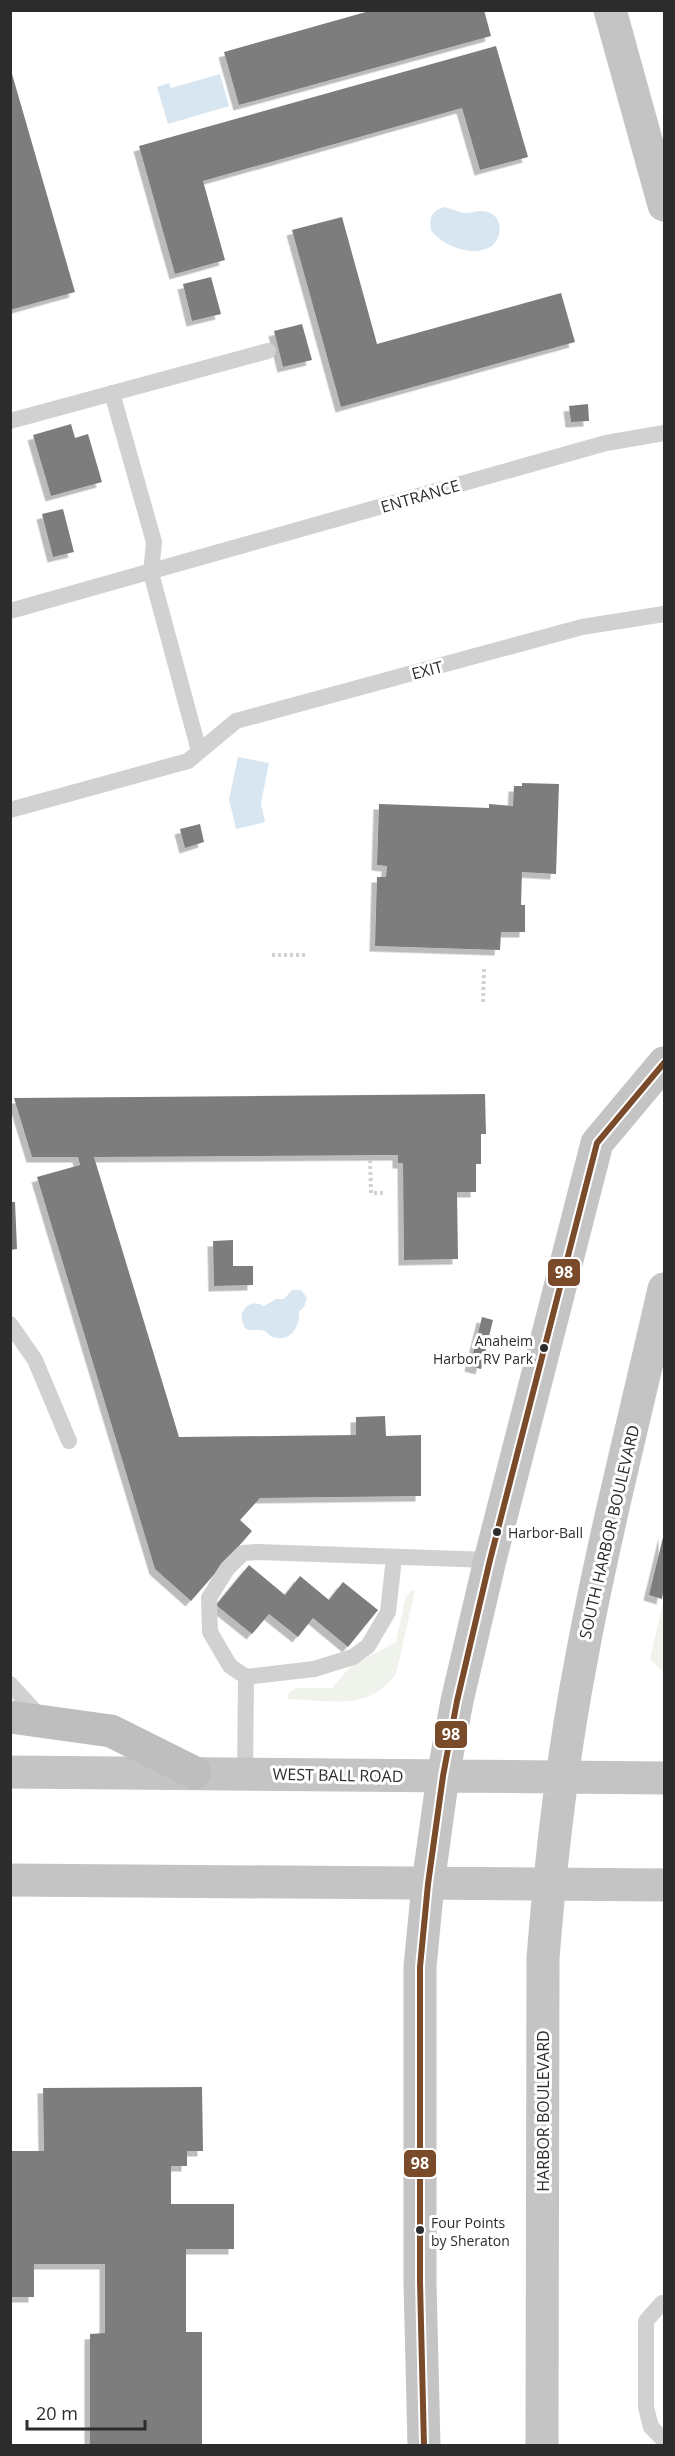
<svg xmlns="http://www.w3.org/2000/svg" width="675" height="2456" font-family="'Open Sans',sans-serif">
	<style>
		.green { fill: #eff3eb }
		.water { fill: #d7e6f0 }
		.building { fill: #7d7d7d; filter: url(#shadow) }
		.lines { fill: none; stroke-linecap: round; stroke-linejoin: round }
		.path { stroke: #d1d1d1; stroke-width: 4; stroke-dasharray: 3 3; stroke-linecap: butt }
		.lane { stroke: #d1d1d1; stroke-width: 16 }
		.primary { stroke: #c4c4c4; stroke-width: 33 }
		.highway { stroke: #bebebe; stroke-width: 33 }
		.bus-1-casing { stroke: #fff; stroke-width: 10 }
		.bus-1 { stroke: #7a4b2a; stroke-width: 6 }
		.bus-dot { fill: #2c2c2c; stroke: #fff; stroke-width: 2 }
		.labels { text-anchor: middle; stroke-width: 6; stroke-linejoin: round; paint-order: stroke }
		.bus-label { font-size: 14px; fill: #2c2c2c; stroke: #fff; text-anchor: start }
		.street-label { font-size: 16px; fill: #2c2c2c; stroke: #fff }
		.line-badge { stroke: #fff; stroke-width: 2 }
		.badge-label { font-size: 16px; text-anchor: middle; font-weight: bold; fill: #fff }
	</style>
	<defs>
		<filter id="shadow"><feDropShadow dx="-5.5" dy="5.5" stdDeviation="0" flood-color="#0004"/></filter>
	</defs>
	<rect width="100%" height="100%" fill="#fff"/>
	<path class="green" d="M413 1590 415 1591 396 1674C368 1712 331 1700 288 1699L289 1693 296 1688H332L350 1667 396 1642 406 1596Z
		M664 1598V1673L650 1659Z"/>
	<path class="water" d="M220 74 229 106 168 124 157 87 169 83 171 88Z
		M445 207C451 209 457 211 463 213 473 214 480 208 490 213 504 219 502 240 490 247 471 258 442 245 431 230 429 217 432 210 445 207Z
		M238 757 269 763 261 803 265 822 236 829 229 799Z
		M292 1290H301L307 1298 304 1307 299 1312C300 1327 290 1343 273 1337 270 1336 268 1333 265 1331 260 1329 252 1331 246 1329 235 1314 247 1297 264 1306L276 1299H284Z"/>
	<path class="building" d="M373 10H484L491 36 239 105 224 52Z
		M496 46 528 157 480 170 462 108 203 181 225 260 175 274 139 146Z
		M10 67 75 292 10 310Z
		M342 217 377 344 561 293 575 342 341 407 292 230Z
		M211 277 221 314 192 321 183 284Z
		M302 324 312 360 283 367 274 331Z
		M588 404 589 421 571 422 569 406Z
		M71 424 75 438 88 434 102 482 51 496 33 435Z
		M63 509 74 552 53 557 42 514Z
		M522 783 559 784 556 874 522 872 521 905H525V932H501L500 950 375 946 377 877H386L387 866 377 865 379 804 489 808V804L513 806 514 786H522Z
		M200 824 204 842 185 848 180 829Z
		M485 1094 486 1134H481V1164H476V1192H457L458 1259 404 1260 403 1163H398V1155L94 1157 179 1437 356 1435V1417L385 1416 386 1436 421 1435V1496L260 1498 240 1520 252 1531 191 1601 155 1569 37 1177 80 1165 78 1157H32L14 1098Z
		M10 1202H15L17 1249 10 1250Z
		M233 1240V1266H253V1285L214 1286 213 1241Z
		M482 1317 493 1320 481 1369 470 1366Z
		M664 1533V1587L662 1599 649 1595Z
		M249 1565 285 1595 300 1576 329 1600 343 1582 378 1610 348 1647 313 1618 298 1637 269 1614 252 1634 216 1605Z
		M202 2087 203 2151H187V2166H171V2204H234V2249H186V2332H202V2446H90V2334L105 2333V2264H34V2297H10V2151H44L43 2088Z"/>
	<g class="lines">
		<path class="path" d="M272 955H308
			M483 1002 484 969
			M370 1160 371 1193H383"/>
		<path class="lane" d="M112 393 154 542 151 573 199 751
			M10 421 268 351
			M10 611 606 443 664 433
			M10 810 188 761 236 721 582 627 664 614
			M10 1324 35 1360 69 1441
			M246 1677 314 1669 353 1657 368 1646 388 1612 394 1558
			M10 1684 42 1719
			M245 1774 246 1677 230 1666 210 1632 209 1598 227 1569 243 1553 258 1552 490 1560
			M662 2303 646 2321V2407L651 2427 664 2440"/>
		<path class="primary" d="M610 10 664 205
			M10 1772 664 1778
			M10 1880 664 1885
			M424 2446 420 2282V1967L428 1884 443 1776 457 1701 490 1560 597 1143 664 1063
			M542 2446 543 1958C551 1858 562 1759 581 1661 604 1536 636 1413 664 1289"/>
		<path class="highway" d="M10 1717 111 1731 195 1773"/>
		<g class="bus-1-casing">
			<path id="bus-1" d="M424 2446 420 2282V1967L428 1884 443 1776 457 1701 490 1560 597 1143 664 1063"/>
		</g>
		<use href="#bus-1" class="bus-1"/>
	</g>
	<g class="bus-dot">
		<circle cx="544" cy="1348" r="5"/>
		<circle cx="497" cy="1532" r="5"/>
		<circle cx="420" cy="2230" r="5"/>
	</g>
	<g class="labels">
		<g class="bus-label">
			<text x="533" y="1346" text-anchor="end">Anaheim<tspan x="533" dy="18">Harbor RV Park</tspan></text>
			<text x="508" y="1538">Harbor-Ball</text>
			<text x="431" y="2228">Four Points<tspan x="431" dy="18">by Sheraton</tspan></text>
		</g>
		<g class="street-label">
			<text transform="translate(420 496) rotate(-16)" y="6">ENTRANCE</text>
			<text transform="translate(427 670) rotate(-15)" y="6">EXIT</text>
			<text transform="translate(609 1532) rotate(-77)" y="6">SOUTH HARBOR BOULEVARD</text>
			<text transform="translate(338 1775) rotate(1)" y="6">WEST BALL ROAD</text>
			<text transform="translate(543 2111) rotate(-90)" y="6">HARBOR BOULEVARD</text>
		</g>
	</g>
	<g class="line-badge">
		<rect x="547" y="1258" width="34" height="29" rx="6" fill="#7a4b2a"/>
		<rect x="434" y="1720" width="34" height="29" rx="6" fill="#7a4b2a"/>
		<rect x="403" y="2149" width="34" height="29" rx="6" fill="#7a4b2a"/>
	</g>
	<g class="badge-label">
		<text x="564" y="1278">98</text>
		<text x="451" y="1740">98</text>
		<text x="420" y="2169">98</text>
	</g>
	<rect width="675" height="2456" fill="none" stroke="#2c2c2c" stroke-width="24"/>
	<path d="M27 2420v9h118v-9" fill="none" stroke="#2c2c2c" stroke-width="3"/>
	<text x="36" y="2420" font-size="18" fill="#2c2c2c" stroke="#ffffff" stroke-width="4.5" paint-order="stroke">20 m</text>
</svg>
